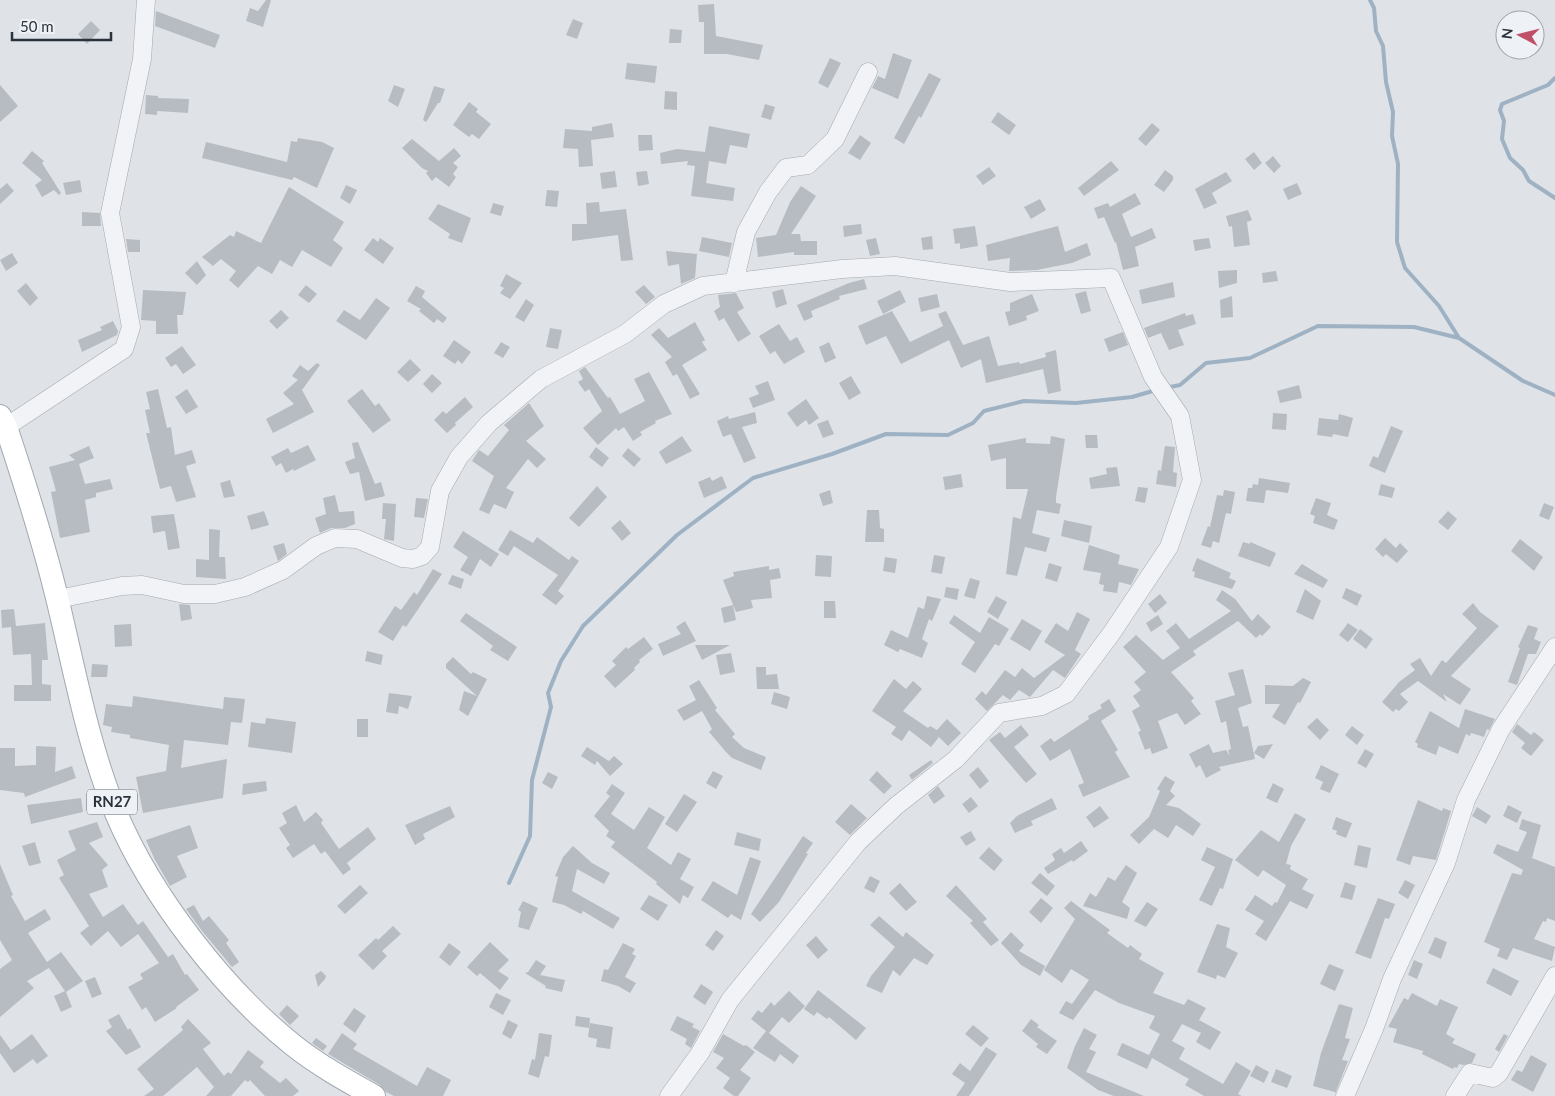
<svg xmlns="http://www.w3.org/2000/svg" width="1555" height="1096" font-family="Lato,sans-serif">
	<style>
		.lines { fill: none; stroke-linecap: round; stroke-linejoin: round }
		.stream { stroke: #9eb2c4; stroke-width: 4 }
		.building { fill: #b7bcc3 }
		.minor-casing { stroke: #a5aab0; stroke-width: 19 }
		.major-casing { stroke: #a0a8b1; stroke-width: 24 }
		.minor { stroke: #f1f3f6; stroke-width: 18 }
		.major { stroke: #fff; stroke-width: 22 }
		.labels { text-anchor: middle; stroke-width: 4; stroke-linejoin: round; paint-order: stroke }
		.shield { fill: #eef1f5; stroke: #656b74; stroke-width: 1 }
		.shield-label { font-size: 15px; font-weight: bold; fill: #2a323c }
	</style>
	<rect width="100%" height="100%" fill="#dfe3e7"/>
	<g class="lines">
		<path class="stream" d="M1370 0 1374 8 1376 31 1383 46 1386 82 1393 112 1392 136 1398 164 1397 242 1405 268 1439 306 1459 338 1523 381 1555 395
			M1555 78 1548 85 1502 104 1500 110 1504 121 1502 139 1510 158 1523 170 1529 181 1555 198
			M1165 388 1180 385 1206 363 1250 358 1318 326 1414 327 1459 338
			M509 883 530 836 532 780 551 707 548 693 561 661 583 626 677 535 753 478 832 454 886 434 948 435 973 423 984 411 1024 401 1076 403 1132 397 1156 390"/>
	</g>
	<path class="building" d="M266 0H271L263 27 246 21 250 8 258 11Z
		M714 4 716 36 763 45 759 60 727 54H704V22H699L698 5Z
		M156 11 220 35 215 48 155 26Z
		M573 19 583 23 577 39 566 35Z
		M91 21 100 30 87 44 78 34Z
		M670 29 682 30 681 43H669Z
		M893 53 912 60 898 99 872 88 878 76 885 79Z
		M830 58 841 63 828 88 818 83Z
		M627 63 657 66 655 83 625 79Z
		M929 73 941 79 921 118 919 116 904 144 894 138Z
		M0 85 18 106 0 122Z
		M394 85 405 89 398 107 388 101Z
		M434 86 445 89 440 103H438L426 122 423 120Z
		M665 91 677 92V110L664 109Z
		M146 95 158 96V98L189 99 188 113 157 111V115L145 114Z
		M469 102 478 109 476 112 491 124 479 139 472 134 469 137 453 125Z
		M765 104 775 107 771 120 761 117Z
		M998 112 1016 125 1009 135 991 122Z
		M612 123 614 137 591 140 593 166 579 167 578 149 563 148 565 129 592 131V127Z
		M1152 123 1160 130 1146 146 1138 139Z
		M709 126 750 134 747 148 730 145 726 164 709 161 706 183 735 188 733 201 691 196 695 166 687 165 688 161 661 164 660 153 677 149 705 152Z
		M638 135H652L653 150 639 151Z
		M860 135 871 143 860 160 848 153Z
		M298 138 322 142 334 148 317 188 294 177 292 180 202 158 206 142 287 162 291 141 297 142Z
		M412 139 439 161 454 148 461 156 453 163 458 167 453 174 456 177 449 187 436 177 432 181 426 173 428 171 422 168 402 148Z
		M32 151 44 161 42 163 61 193 59 195 54 190 42 197 35 185 42 180 22 163Z
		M1254 152 1262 163 1254 170 1245 159Z
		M1273 156 1281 166 1274 173 1265 163Z
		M1111 161 1119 170 1084 196 1078 188Z
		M989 167 996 176 983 185 976 176Z
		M1165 170 1173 176V180L1164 192 1154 185Z
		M615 171 617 187 602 189 600 173Z
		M647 171 649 184 638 186 636 172Z
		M1226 172 1232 181 1212 193 1217 203 1204 209 1195 189Z
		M80 180 82 192 66 195 63 183Z
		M7 183 14 191 0 204V189Z
		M1297 183 1302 194 1288 200 1283 189Z
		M346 185 357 190 350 204 340 198Z
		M801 186 816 196 791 234H800L801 241H817V255H794V252L758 257 756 238 776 235 790 202Z
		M289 187 344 222 333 240 343 248 331 267 302 250 292 267 280 260 272 274 258 266 238 288 229 280 236 271 221 259 213 266 202 257 230 235 234 237 236 231 261 243Z
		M547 190 559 191 557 207 545 206Z
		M1135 193 1141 204 1122 214 1131 237 1152 228 1156 238 1135 247 1139 266 1123 270 1116 242 1115 243 1104 217 1098 219 1094 208 1108 203 1110 207Z
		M1040 199 1046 210 1031 219 1024 207Z
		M599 202 600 212 626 209 633 260 621 261 618 235 572 241V224H587L586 203Z
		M493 203 504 206 501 216 490 213Z
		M438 204 471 218 462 243 448 238 450 234 428 219Z
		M1248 210 1252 220 1247 222 1250 245 1234 247 1232 226 1229 227 1226 216Z
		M82 212 100 213 101 226H82Z
		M861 224 862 234 844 237 843 226Z
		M975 226 978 246 960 249V243L955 244 953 229Z
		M1058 226 1065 252 1087 243 1091 255 1072 263 1037 270 1009 271 1010 258 988 261 986 245Z
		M932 236 933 249 923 250 921 238Z
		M702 237 732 243 729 257 699 251Z
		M373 238 378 242 380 238 394 248 383 264 364 250Z
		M876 238 880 254 870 256 866 240Z
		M1209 238 1211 248 1195 251 1193 240Z
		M126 239 140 240V252H128Z
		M666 251 697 254 695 278 681 284 679 264 668 266Z
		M12 253 18 263 6 271 0 260Z
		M197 261 206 275 197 285 185 273Z
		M1237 270V283L1219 288 1218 271Z
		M1276 271 1278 281 1263 283 1262 273Z
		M506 274 522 283 510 299 500 293 504 288 500 286Z
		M864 279 867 289 839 296 840 299 811 311 813 317 804 321 797 305 849 283Z
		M1173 282 1175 297 1142 304 1139 290Z
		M26 283 38 298 30 306 17 291Z
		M306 285 317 294 309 303 298 295Z
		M644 285 655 297 646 304 635 292Z
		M416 286 425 291 422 297 447 318 443 323 437 319 434 323 419 311 421 309 407 301Z
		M783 289 787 304 776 308 772 292Z
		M143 290 186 292 183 315H177L178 334H156V321L141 320Z
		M900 290 906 302 883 314 877 301Z
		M1086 291 1091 311 1081 314 1075 294Z
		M736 293 744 308 737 312 751 334 738 342 724 318 719 321 714 311 720 307 718 295Z
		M937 294 940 307 921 312 918 298Z
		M1032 294 1039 311 1026 316 1027 320 1009 326 1005 312 1010 311V303Z
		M1232 296 1233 317 1221 318 1220 300Z
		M376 298 390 308 366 340 336 321 344 310 360 320Z
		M526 299 534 305 524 322 515 317Z
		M281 310 289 318 277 329 269 321Z
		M892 311 910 342 943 326 938 314 946 311 963 345 989 336 998 366 1019 362 1020 364 1046 357 1045 353 1056 350 1061 391 1048 394 1043 369 986 383 981 359 961 368 949 340 901 364 886 336 866 345 858 326Z
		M1185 313 1186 316 1193 314 1196 324 1178 330 1184 345 1169 350 1161 333 1148 338 1144 328Z
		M113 321 118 331 117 335 82 352 78 340 102 330 100 327Z
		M695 322 705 340 702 342 707 350 682 365 700 394 690 399 677 374 673 376 665 362 672 357 651 335 659 328 668 338Z
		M779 324 790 341 797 337 805 352 784 364 775 351 770 354 759 336Z
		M550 328 562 330 558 349 546 347Z
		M1123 332 1128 345 1109 352 1104 339Z
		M454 340 471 352 462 364 458 360 455 364 443 356Z
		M501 342 510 347 503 358 494 353Z
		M829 342 836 358 825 363 819 347Z
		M182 346 196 365 183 374 176 364 171 367 165 358Z
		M410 359 421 370 408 382 397 372Z
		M317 363 320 365 302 390 314 412 273 433 266 419 294 404 283 393 298 380 292 376 300 365 308 371Z
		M585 367 608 398 610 397 620 414 645 401 634 379 649 372 672 414 655 421 656 423 640 432 642 435 633 441 624 427 618 431 616 428 598 445 583 428 602 411 589 389 585 392 578 382 583 379 579 371Z
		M432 374 442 383 432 393 423 384Z
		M851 376 861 393 849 400 839 383Z
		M768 381 775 400 753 408 749 398 759 394 755 386Z
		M1299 385 1302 398 1280 403 1277 391Z
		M158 389 167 428 171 427 175 455 192 450 196 463 186 466 196 497 176 502 171 486 160 489 146 433H150L145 410 150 409 146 392Z
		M187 389 198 407 186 414 175 397Z
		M362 389 375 406 379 403 391 420 373 433 347 401Z
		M465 397 473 407 455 423 456 425 447 433 434 420 443 411 446 414Z
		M806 399 819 418 809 425 806 420 797 427 787 413Z
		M529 403 544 426 526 441 546 459 537 468 528 459 506 488 514 492 506 509 494 504 489 514 479 510 494 476 472 461 479 450 488 456 509 430 504 425Z
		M755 412 757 423 742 427 756 458 744 463 731 434 723 437 717 421 728 416 729 419Z
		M1273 413 1287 414 1286 430 1272 429Z
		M1339 414 1353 418 1348 437 1333 434 1332 437 1317 435 1319 418 1338 420Z
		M828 420 834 434 823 438 817 424Z
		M1391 426 1403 431 1385 473 1369 466 1373 456 1378 458Z
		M1085 435H1097L1098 448H1086Z
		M682 436 692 451 666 464 659 452Z
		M1051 436 1065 439 1056 497V503L1061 504 1059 514 1037 510 1032 533 1050 538 1046 552 1025 547 1017 576 1006 574 1013 517 1021 519 1028 489H1006V458L991 461 988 445 1026 438V443L1050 444Z
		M358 442 375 484 381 482 385 496 365 501 359 472 350 474 345 462 355 458 352 443Z
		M308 445 316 460 294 471 293 469 286 473 281 463 276 466 271 457 288 448 291 453Z
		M89 446 94 458 79 464 85 484 110 479 113 489 96 493V497L85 500 90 532 60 538 51 492 56 491 49 467 75 460 69 455Z
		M1165 446 1175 447 1173 472 1177 473 1176 487 1156 484 1158 470 1161 471Z
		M596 447 609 458 602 467 589 457Z
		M628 448 641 459 634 467 622 456Z
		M1117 467 1120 486 1091 489 1089 478 1107 474 1106 468Z
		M961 474 963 487 945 490 943 477Z
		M722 476 727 488 704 498 698 482 710 477 712 481Z
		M1259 478 1290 483 1288 493 1266 490 1264 503 1246 501 1248 488H1252L1253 484 1258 485Z
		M230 480 235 496 224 498 220 483Z
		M1381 484 1395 488 1392 498 1378 495Z
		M597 486 607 497 579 527 569 518Z
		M1138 487 1148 488 1145 503 1135 501Z
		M830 490 833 503 823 506 819 494Z
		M1224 490 1235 492 1231 514 1226 513 1219 543 1213 541 1211 548 1201 545 1208 526 1210 527 1217 495 1223 496Z
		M335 495 339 512 354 511 355 524 345 528H331L320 533 315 518 326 514 323 498Z
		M416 498 428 499 424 518 414 517Z
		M1316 498 1331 503 1327 515 1338 520 1334 530 1313 523 1315 516 1310 514Z
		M383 503 396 504 394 541 384 539 386 519H382Z
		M1544 503 1554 507 1549 520 1539 516Z
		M867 510H879L880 528 884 529V542H865Z
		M264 511 269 525 251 530 247 516Z
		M1448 511 1457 519 1448 530 1438 522Z
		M174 514 180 548 168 550 165 531 153 533 151 516Z
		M620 520 631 533 622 541 611 528Z
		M1064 520 1092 526 1089 543 1061 536Z
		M209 529 220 530 219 557H225L226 579 196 577V559L209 560Z
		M510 530 533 543 537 537 569 560 572 556 579 561 558 591 564 596 556 605 542 595 558 575 514 546 508 556 498 550Z
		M463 531 499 554 491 567 480 559 471 576 460 570 468 557 453 547Z
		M1385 538 1396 548 1400 543 1408 551 1397 563 1386 554 1383 557 1375 549Z
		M1520 539 1543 557 1534 571 1511 551Z
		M1243 542 1250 544V542L1276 553 1270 567 1238 556Z
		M284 543 287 554 278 561 273 546Z
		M1089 545 1120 555 1118 564 1139 569 1131 585 1119 582 1117 593 1103 591 1104 585 1099 584 1101 573 1083 570Z
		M816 555 832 556 831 577 815 576Z
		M934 555 945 557 942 574 931 572Z
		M885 557 897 559 895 573 883 571Z
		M1197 558 1231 573 1229 578 1236 581 1232 589 1194 577 1195 572 1192 571Z
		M1049 563 1062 567 1057 582 1045 578Z
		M1302 564 1328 580 1323 588 1294 574Z
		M769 566V570L779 568 781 578 770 580 772 598 751 600 753 608 736 612 723 580 734 576 733 572Z
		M433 569 442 574 406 627 403 625 393 641 378 632 395 606 401 610 414 592 417 595Z
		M452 575 464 579 461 589 448 584Z
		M970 578 980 581 975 599 964 596Z
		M946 587 959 589 957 600 944 597Z
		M1346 588 1362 595 1357 606 1342 598Z
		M1305 589 1321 601 1313 620 1296 612Z
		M1222 590 1235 599 1252 621 1258 614 1271 627 1262 636 1260 634 1256 638 1238 621 1193 651 1196 655 1171 672 1194 698 1191 701 1201 714 1185 725 1177 713 1158 721 1168 748 1152 754 1150 748 1145 750 1138 732 1141 731 1132 711 1140 706 1133 696 1141 690 1134 682 1146 672 1123 647 1136 635 1163 660 1180 648 1166 631 1176 623 1189 639 1231 611 1216 600Z
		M1160 594 1167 603 1155 613 1148 604Z
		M927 596 941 599 932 621 929 619 922 639 928 643 922 658 900 649 898 652 884 645 891 630 908 638 918 607 924 609Z
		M996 596 1007 602 998 619 987 612Z
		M824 601H835L836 618H824Z
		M1473 603 1480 612 1499 626 1451 676 1471 689 1460 705 1443 694 1447 702 1418 681 1400 694 1408 702 1399 711 1396 709 1393 712 1382 702 1399 682 1415 670 1410 664 1420 658 1431 676 1442 660 1446 663 1477 628 1462 614Z
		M179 604 190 605 192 619 181 621Z
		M733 605 736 620 724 623 721 608Z
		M14 609 16 626 45 623 48 660H42V684L51 685V701H14V685H32L31 654 13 655 11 627 2 628 1 610Z
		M1077 612 1090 619 1075 650 1081 654 1065 678 1053 670 1030 697 1019 690 1010 700 1003 695 987 711 975 699 982 691 986 695 1005 670 1015 677 1022 668 1034 678 1065 655 1044 642 1056 623 1068 631Z
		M466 613 517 647 508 661 490 650 493 646 460 621Z
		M954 615 980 633 989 617 1009 629 999 646 995 644 975 673 961 664 975 642 949 623Z
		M1158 615 1163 624 1151 632 1146 623Z
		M1022 619 1042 631 1030 651 1010 639Z
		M685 621 696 641 663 656 658 644 681 634 676 627Z
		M1348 623 1358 630 1348 642 1339 635Z
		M131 624 132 646 115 647 114 625Z
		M1528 625 1538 628 1534 639 1541 642 1536 654H1528L1517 685 1508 682 1520 648 1518 647Z
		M1360 629 1373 639 1366 649 1353 639Z
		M644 637 653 649 639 660 640 662 634 668 635 670 615 688 604 676 616 665 612 661 626 647 628 649Z
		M695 645H730L702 660Z
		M367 651 383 655 381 665 365 661Z
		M731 653 735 672 720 675 716 655Z
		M453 657 471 674 473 672 487 679 468 716 459 710 464 691 477 696 446 668V664Z
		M92 664 108 665 107 677H91Z
		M756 667H766V675L777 674 779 689H757Z
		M1243 669 1252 703 1238 708 1243 727 1248 726 1255 759 1219 767 1221 770 1206 778 1200 765 1196 768 1189 754 1209 744 1213 753 1226 750 1230 756 1228 750 1231 749 1226 721 1221 723 1215 701 1235 695 1228 673Z
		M1303 678 1311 682 1300 703 1298 702 1285 725 1272 717 1280 704H1265V685L1293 686Z
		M894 679 906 689 913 681 922 689 903 711 928 728 930 726 937 730 947 719 961 733 948 746 939 737 931 747 909 730 902 741 891 734 896 727 872 711Z
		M699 680 717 708 715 710 735 734 732 737 744 748 766 757 761 770 732 758 726 752 709 732 712 729 702 711 684 721 677 710 696 700 689 686Z
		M774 692 790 697 787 709 771 704Z
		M389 693 412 696 408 709 399 706 398 714 386 712Z
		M133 696 223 709 224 697 245 699 242 723 231 722 228 745 184 740 181 768 227 759 223 798 143 813 136 777 166 771 169 745 130 738V735L111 732 112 727 103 725 106 704 132 707Z
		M1109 699 1116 711 1101 721 1118 750 1115 752 1130 777 1083 797 1078 785 1084 783 1070 749 1050 761 1040 746 1051 738 1054 742 1089 719 1088 716 1102 708 1100 705Z
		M1465 709 1495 719 1489 730 1487 729 1484 737 1471 733 1470 736 1466 734 1458 754 1439 746 1436 755 1417 747 1418 744 1415 742 1430 711 1459 728Z
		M266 718 296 722 292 753 248 747 251 722 265 724Z
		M1317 718 1329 730 1320 740 1307 727Z
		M357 719H368V737H357Z
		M1517 724 1531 735 1534 732 1544 740 1531 756 1521 748 1525 743 1512 732Z
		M1021 725 1029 735 1014 747 1037 774 1026 783 989 740 1000 732 1005 738Z
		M1352 726 1364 735 1357 745 1345 735Z
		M1273 744 1264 759 1254 753 1258 746Z
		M36 746 56 747 55 772 72 766 76 778 25 797 24 793 0 790V748H15V766L36 765Z
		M587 747 609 761 614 756 623 764 610 776 597 761 595 765 581 756Z
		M1365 749 1374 754 1366 768 1357 763Z
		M931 760 933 763 912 780 909 775Z
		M1321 765 1339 774 1330 793 1320 789 1323 782 1315 778Z
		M978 767 989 781 980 789 969 775Z
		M713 771 723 776 716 789 706 783Z
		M877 771 892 786 884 794 869 780Z
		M548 772 558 777 552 789 542 783Z
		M1165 776 1175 782 1170 791 1175 796 1166 805 1179 808 1201 824 1193 836 1176 825 1168 838 1154 829 1139 844 1130 835 1149 817 1160 791 1157 789Z
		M266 781 267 791 242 795 243 784Z
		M1273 783 1284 789 1277 803 1266 798Z
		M612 784 625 793 611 814 634 830 649 807 665 817 647 848 671 865 678 852 691 859 680 879 694 887 688 898 683 895 680 904 656 884 657 882 611 847 615 842 606 836 609 831 594 816 610 796 606 793Z
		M938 786 945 796 934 804 928 795Z
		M684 794 697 802 677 832 665 824Z
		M971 797 978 806 969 813 962 804Z
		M81 798 83 812 31 824 27 805Z
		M1052 798 1057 809 1031 821 1033 825 1015 833 1010 823 1017 816Z
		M1418 800 1442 811 1443 808 1451 811 1436 860 1413 856 1410 865 1396 860Z
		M851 804 867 818 850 835 835 822Z
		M296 805 304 822 316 812 323 820 321 823 339 849 368 827 376 839 347 863 351 869 343 875 325 851 321 854 314 844 293 858 286 848 290 845 279 828 287 823 282 813Z
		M1508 805 1522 812 1517 823 1503 816Z
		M450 806 455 817 423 834 425 839 415 845 405 825Z
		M1100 806 1109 818 1094 828 1086 817Z
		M1477 807 1491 816 1486 824 1472 816Z
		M1295 813 1306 819 1291 846 1286 864 1291 865 1290 869 1308 879 1302 889 1314 895 1307 909 1290 901 1266 941 1255 934 1264 921 1245 910 1255 895 1272 906 1275 902 1277 903 1286 885 1263 870 1258 877 1235 860 1261 830 1279 842Z
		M1336 817 1352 823 1346 838 1336 834 1337 831 1332 829Z
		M1522 819 1541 825 1532 858 1555 867V921L1547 918 1546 922 1543 921 1534 939 1555 947 1552 961 1513 948 1507 960 1497 956 1500 949 1484 942 1512 873 1521 875 1523 870 1493 853 1497 844 1518 852 1527 832 1519 829Z
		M97 822 103 837 89 843 108 865 102 870 108 887 89 894 103 917 123 904 138 925 143 921 168 957 173 954 185 975 187 974 199 990 176 1007 177 1008 155 1022 146 1007 142 1010 128 987 143 979 140 974 159 963 138 934 121 947 108 931 91 946 80 933 89 926 59 878 64 875 57 860 76 850 68 831Z
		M190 825 198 848 177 856 187 877 170 886 155 860 146 840Z
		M971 831 976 840 966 846 960 837Z
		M737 832 761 839 759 851 734 845Z
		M803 836 813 843 806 853 808 854 779 902 760 922 751 914Z
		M1081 841 1088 851 1073 862 1072 860 1048 874 1044 868 1055 860 1052 854 1061 848 1064 853Z
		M35 842 41 863 29 866 22 846Z
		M1358 845 1371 848 1367 868 1354 865Z
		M573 846 592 863 610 873 604 884 577 869 572 891 620 918 613 929 583 911 581 914 564 905 552 902 558 877 555 876 563 857Z
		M989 847 1003 860 994 871 979 858Z
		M1207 847 1233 859 1223 889 1220 888 1212 906 1199 900 1215 867 1201 860Z
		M750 857 761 861 741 920 731 914 728 918 701 900 713 881 737 895Z
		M0 864 13 895 11 896 25 921 45 909 51 919 28 933 47 962 61 952 83 981 66 992 72 1007 61 1012 54 996 65 991 49 968 27 981 34 988 0 1017V969L12 960 0 940Z
		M1126 865 1137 873 1122 902 1130 908 1127 919 1083 906 1090 893 1096 897 1108 877 1115 881Z
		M1040 873 1055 886 1047 896 1031 883Z
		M870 876 880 881 874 893 864 888Z
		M1405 880 1415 885 1408 899 1398 893Z
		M1345 882 1356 886 1352 900 1340 897Z
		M900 883 917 902 906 911 889 893Z
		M360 885 368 893 345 914 337 906Z
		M956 885 987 919 983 922 999 940 991 946 970 923 973 921 946 896Z
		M649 895 668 905 658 921 640 909Z
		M1041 898 1053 908 1041 923 1029 912Z
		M1378 898 1395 904 1389 919 1385 918 1371 959 1355 953Z
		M523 901 538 908 529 930 518 927 521 912 518 910Z
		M1071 901 1110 930 1107 933 1128 948 1130 945 1142 954 1139 959 1164 973 1153 993 1184 1005 1188 999 1206 1008 1199 1020 1221 1032 1210 1050 1196 1042 1201 1033 1182 1024 1172 1041 1185 1048 1179 1059 1223 1084 1236 1062 1251 1071 1238 1094 1242 1096H1204L1185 1085 1189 1079 1152 1058 1147 1069 1117 1055 1122 1043 1149 1055 1160 1034 1149 1028 1155 1016 1119 1003 1095 990 1073 1020 1059 1013 1066 1001 1072 1004 1089 980 1071 969 1062 983 1044 970 1075 919 1064 908Z
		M1147 902 1158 909 1146 927 1134 921Z
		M194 905 203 921 209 916 229 940 226 943 239 962 232 967 202 931 186 909Z
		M879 916 903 937 906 932 934 955 927 965 914 958 900 976 893 970 882 993 866 986 871 976 895 947 870 925Z
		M1217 924 1230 928 1226 947 1238 953 1225 978 1217 975 1216 979 1197 972Z
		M393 926 401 934 382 951 387 956 373 970 358 955 376 938 378 940Z
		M716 930 724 936 713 951 705 945Z
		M1011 932 1024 945 1019 951 1045 966 1040 976 1021 965 1001 943Z
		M816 936 828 950 818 959 806 945Z
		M1435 937 1447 942 1441 959 1428 953Z
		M490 942 509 960 498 971 509 978 500 990 480 973 477 976 467 967Z
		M449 943 461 952 450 966 439 957Z
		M623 943 635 949 632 954 636 956 625 977 636 983 630 993 618 986 601 981 604 969 608 970Z
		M536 960 546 966 540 975 565 980 562 992 545 988 546 986 525 973 528 972Z
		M1414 960 1423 964 1417 979 1408 975Z
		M1329 964 1344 970 1335 991 1320 984Z
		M1493 968 1519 981 1511 996 1486 983Z
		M321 971 326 976 325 979 318 987 315 975Z
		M95 977 102 994 92 998 85 981Z
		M701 984 713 992 705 1005 693 997Z
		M818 990 866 1028 856 1040 829 1017 827 1019 817 1012 814 1016 804 1009Z
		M789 991 805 1006 789 1023 782 1017 769 1033 799 1056 793 1064 780 1054 775 1062 753 1048 766 1031 751 1019 758 1010 762 1013 771 1002 774 1006Z
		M496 993 511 1000 503 1015 489 1007Z
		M1412 993 1437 1006 1440 999 1458 1007 1446 1034 1455 1039 1452 1043 1476 1054 1472 1063 1463 1065 1459 1064 1457 1068 1454 1067 1453 1069 1422 1054 1423 1051 1393 1042 1397 1029 1388 1027 1404 998 1408 1000Z
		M1339 1004 1353 1008 1345 1038 1350 1039 1342 1060 1348 1061 1335 1094V1092L1313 1086 1321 1053Z
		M287 1005 299 1016 290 1025 279 1014Z
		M354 1008 366 1016 355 1033 343 1024Z
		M119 1014 128 1030 130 1028 141 1047 126 1055 106 1031 112 1027 108 1020Z
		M576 1016 590 1018 589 1028 575 1026Z
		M677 1016 694 1024 692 1027 700 1031 691 1048 685 1044 687 1039 670 1030Z
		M188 1019 211 1043 203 1049 224 1076 228 1072 231 1074 248 1050 264 1062 260 1067 280 1083 286 1078 299 1091 293 1096H265L250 1080 248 1082 245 1080 231 1096H206L214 1087 197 1067 163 1096H144L154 1089 137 1069 183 1030 181 1027Z
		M1031 1019 1039 1025 1037 1027 1057 1041 1047 1054 1036 1047 1038 1044 1022 1031Z
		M508 1020 518 1025 511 1039 502 1034Z
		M590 1023 613 1027 610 1049 596 1047 597 1039 588 1037Z
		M973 1025 989 1038 981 1047 965 1034Z
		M1084 1028 1097 1035 1089 1049 1096 1052 1086 1072 1144 1096H1114L1098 1090 1067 1068 1075 1046Z
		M342 1033 357 1044 353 1049 417 1086 427 1067 451 1080 443 1096H394L386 1092 380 1085 328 1054Z
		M539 1033 552 1035 549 1057 545 1056 539 1078 528 1074 532 1059 535 1060Z
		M32 1034 48 1056 37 1064 33 1059 14 1073 0 1053V1035L11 1050Z
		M723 1034 744 1046 746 1045 755 1052 740 1070 751 1078 738 1096H734L723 1088 730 1078 716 1068 724 1058 713 1052Z
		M1504 1034 1508 1036 1499 1052 1495 1049Z
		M316 1038 327 1046 323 1051 312 1043Z
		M986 1047 997 1054 969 1096H956L965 1083 952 1074 960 1063 970 1071Z
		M1531 1055 1547 1064 1533 1092 1511 1080 1517 1070 1522 1072Z
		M1256 1065 1269 1072 1264 1083 1250 1076Z
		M1276 1069 1292 1076 1287 1088 1271 1082Z"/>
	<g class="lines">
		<g class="minor-casing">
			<path id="minor" d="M734 283 746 232 768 192 786 168 808 165 835 139 868 72
				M6 427 124 349 131 327 110 213 142 59 146 0
				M58 599 122 586 142 585 184 594H215L245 587 283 570 316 546 335 538 357 539 402 558 413 559 422 556 430 547 440 491 459 457 489 423 541 379 625 334 664 304 703 286 842 269 895 266 1010 282 1111 278 1153 377 1180 416 1192 480 1169 547 1111 634 1066 694 1042 706 999 713 956 759 896 806 858 842 730 1000 700 1053 669 1096
				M1345 1096 1374 1029 1392 979 1446 863 1466 800 1501 729 1555 647
				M1455 1096 1470 1073 1493 1078 1499 1073 1555 976"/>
		</g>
		<g class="major-casing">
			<path id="major" d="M0 416 6 427C25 484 44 543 58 602 75 672 88 746 116 813 151 896 223 989 293 1045 318 1065 347 1081 374 1096"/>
		</g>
		<use href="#minor" class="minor"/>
		<use href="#major" class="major"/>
	</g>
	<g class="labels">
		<rect class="shield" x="87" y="789.5" width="50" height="25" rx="4"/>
		<g class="shield-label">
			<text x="112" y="807">RN27</text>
		</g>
	</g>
	<g transform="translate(1520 35) rotate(277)"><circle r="24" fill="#eef1f5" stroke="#a0a5ab"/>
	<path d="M0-4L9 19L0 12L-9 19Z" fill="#c05068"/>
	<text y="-8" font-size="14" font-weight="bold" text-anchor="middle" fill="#2a323c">N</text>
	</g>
	<path d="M12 32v8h99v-8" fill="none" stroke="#2a323c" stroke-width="2.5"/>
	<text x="20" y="32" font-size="15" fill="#2a323c" stroke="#eef1f5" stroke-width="4" paint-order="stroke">50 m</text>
</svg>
